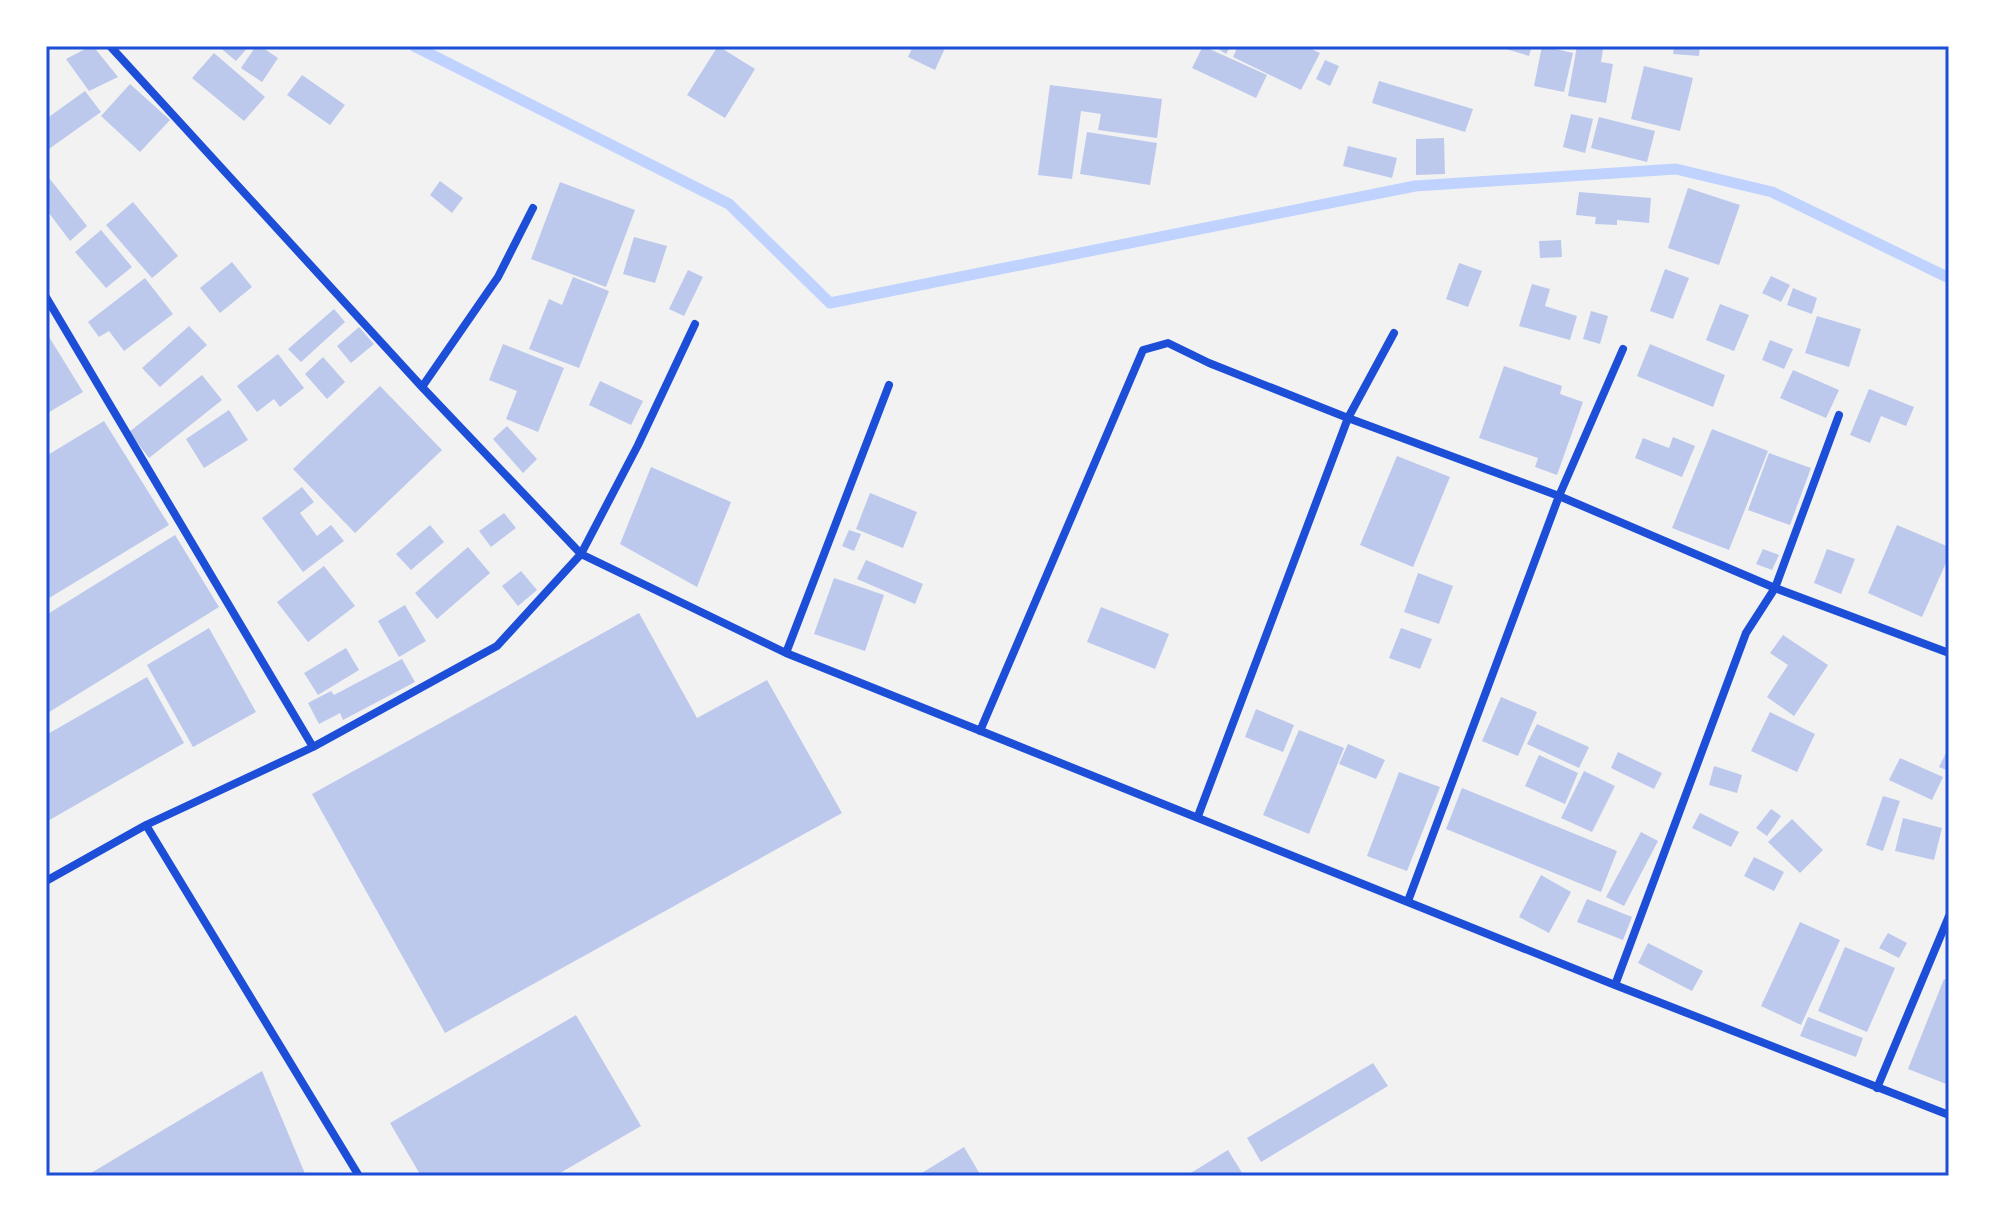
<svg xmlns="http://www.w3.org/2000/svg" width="1995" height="1222" font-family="Karla,sans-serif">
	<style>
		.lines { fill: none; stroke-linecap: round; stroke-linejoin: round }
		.stream { stroke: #bfd3fe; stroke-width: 11 }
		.building { fill: #bdc9ec }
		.minor { stroke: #1d4ed8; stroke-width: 8 }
		.neatline { fill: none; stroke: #1d4ed8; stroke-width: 3 }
	</style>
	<rect width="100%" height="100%" fill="#f2f2f2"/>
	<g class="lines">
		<path class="stream" d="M414 46 729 204 830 303 1415 186 1676 169 1772 192 1949 278"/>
	</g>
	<path class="building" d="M91 46H93L118 77 89 91 66 59Z
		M218 46H249L236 61Z
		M256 46H260L278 58 262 82 241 68Z
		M718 46 755 69 725 118 687 95Z
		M913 46H946L935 70 908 57Z
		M1203 46 1267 75 1256 98 1192 68Z
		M1214 46H1231L1226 54Z
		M1238 46H1305L1320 53 1301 90 1233 57Z
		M1496 46H1532L1529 56Z
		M1542 46 1573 53 1564 92 1534 86Z
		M1577 46 1603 49 1601 62 1613 64 1606 103 1568 96Z
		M1674 46H1700L1699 56 1673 54Z
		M214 53 265 97 244 121 192 78Z
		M1325 60 1339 66 1330 86 1316 79Z
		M1644 66 1693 78 1680 131 1631 119Z
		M302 75 345 105 330 125 287 95Z
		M1379 81 1473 109 1465 132 1372 103Z
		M130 84 170 120 140 152 101 116Z
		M1050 85 1162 99 1157 138 1098 130 1101 114 1081 111 1072 179 1038 175Z
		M85 91 101 112 46 151V119Z
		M1571 114 1593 119 1585 153 1563 147Z
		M1599 117 1655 131 1647 162 1591 148Z
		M1087 132 1157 143 1150 185 1080 174Z
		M1444 138 1445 174 1416 175V139Z
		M1348 146 1397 158 1392 178 1343 166Z
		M46 174 87 226 70 241 46 209Z
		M440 181 463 198 452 213 430 195Z
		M560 182 635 210 606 287 531 259Z
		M1688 188 1740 205 1719 265 1668 248Z
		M1579 192 1651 198 1649 223 1617 220V225L1595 224 1596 217 1576 215Z
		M133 202 178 256 152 278 106 225Z
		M101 230 132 267 106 288 75 252Z
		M634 237 667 246 655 283 623 274Z
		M1561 240 1562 257 1540 258 1539 241Z
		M232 262 252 287 220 313 200 288Z
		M1459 263 1482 271 1468 307 1446 299Z
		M1665 269 1689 278 1673 319 1650 311Z
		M688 270 703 277 684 316 669 309Z
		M1771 276 1790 285 1781 302 1762 293Z
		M573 277 609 291 579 368 529 349 549 299 562 305Z
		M145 278 173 314 124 351 109 331 99 337 88 322Z
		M1532 284 1550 289 1545 306 1577 316 1570 340 1519 326Z
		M1793 288 1817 298 1812 314 1787 305Z
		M1720 304 1749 315 1734 351 1706 340Z
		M334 309 345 322 301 362 288 349Z
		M1591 311 1608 316 1600 344 1583 339Z
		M1817 316 1861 329 1849 367 1805 353Z
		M189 326 207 345 160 387 142 368Z
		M359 327 374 344 351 363 337 346Z
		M46 332 83 392 46 414Z
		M1770 340 1793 349 1784 369 1762 360Z
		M503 344 564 368 538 432 506 419 517 391 489 380Z
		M1650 344 1725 375 1713 407 1637 376Z
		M278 354 304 388 280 407 274 399 257 412 237 386Z
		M323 357 345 382 327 399 305 374Z
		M1504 366 1562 386 1560 394 1583 402 1557 475 1535 467 1538 458 1479 438Z
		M1793 370 1839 390 1826 418 1780 398Z
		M202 375 222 400 149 458 129 432Z
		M600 381 643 401 631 425 589 405Z
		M380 386 442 450 355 533 293 469Z
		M1869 389 1914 407 1906 426 1881 416 1870 443 1850 435Z
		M229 410 248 440 204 468 186 439Z
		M104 421 169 525 46 600V456Z
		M507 426 537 459 523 473 493 439Z
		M1712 429 1768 451 1729 550 1672 528Z
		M1673 437 1695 446 1682 477 1635 458 1643 438 1669 448Z
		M1769 453 1811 468 1790 525 1748 510Z
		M1397 456 1450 477 1413 567 1360 545Z
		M651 467 731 502 697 587 620 544Z
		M302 487 314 502 300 513 317 536 331 525 344 541 303 572 262 518Z
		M870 493 917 512 903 548 856 529Z
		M504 513 516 528 491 547 479 531Z
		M430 525 444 542 411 570 396 554Z
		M1897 525 1949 547V556L1922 617 1868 593Z
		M849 530 861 534 854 551 842 546Z
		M175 535 219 607 46 714V615Z
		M468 547 490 573 437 619 415 593Z
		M1763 549 1779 555 1772 570 1756 564Z
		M1827 549 1855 559 1841 594 1814 583Z
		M866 560 923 584 915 604 857 579Z
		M324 566 355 606 308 642 277 602Z
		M521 571 537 590 518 606 502 586Z
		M1418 573 1453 586 1439 624 1404 612Z
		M834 578 884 595 865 651 814 634Z
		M405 605 426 641 399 657 378 621Z
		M1101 607 1169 634 1155 669 1087 642Z
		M639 613 697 718 767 680 842 813 445 1033 312 794Z
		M209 628 256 712 193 747 147 665Z
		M1401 628 1432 639 1420 669 1389 658Z
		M1783 635 1828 665 1794 716 1767 697 1788 665 1770 653Z
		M346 648 359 670 318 695 304 673Z
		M402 659 415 682 343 720 340 713 319 724 308 703 331 691 334 695Z
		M147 677 184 743 46 822V735Z
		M1501 697 1537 712 1518 756 1482 741Z
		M1256 709 1294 725 1283 752 1245 737Z
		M1770 712 1815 734 1797 772 1751 751Z
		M1537 724 1589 747 1579 768 1527 744Z
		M1299 730 1344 748 1309 834 1263 815Z
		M1348 744 1385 760 1376 779 1339 764Z
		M1949 747V771L1939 767Z
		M1618 752 1662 773 1654 789 1611 768Z
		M1539 755 1578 773 1565 804 1525 786Z
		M1900 758 1943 777 1932 800 1889 780Z
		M1714 766 1742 775 1737 793 1709 785Z
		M1584 771 1615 786 1592 832 1561 818Z
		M1399 772 1440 787 1407 871 1367 856Z
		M1462 788 1617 851 1601 892 1446 829Z
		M1883 796 1900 801 1883 851 1866 845Z
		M1771 809 1781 816 1767 836 1756 828Z
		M1700 813 1739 832 1731 847 1692 828Z
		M1903 818 1942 828 1934 860 1895 851Z
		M1792 819 1823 850 1800 873 1768 842Z
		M1641 832 1658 841 1624 906 1606 897Z
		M1754 857 1784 872 1774 891 1744 876Z
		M1541 875 1571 892 1549 933 1519 917Z
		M1587 899 1632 917 1623 940 1577 922Z
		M1800 922 1840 940 1801 1025 1761 1006Z
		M1888 933 1907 943 1899 958 1879 948Z
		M1648 943 1703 971 1692 991 1638 963Z
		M1845 947 1895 968 1867 1032 1818 1011Z
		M1944 979 1949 981V1085L1908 1069Z
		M576 1015 641 1126 555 1176H421L390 1123Z
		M1808 1017 1863 1038 1856 1057 1800 1036Z
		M1373 1063 1388 1086 1261 1162 1247 1138Z
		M262 1071 306 1176H86Z
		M964 1147 981 1176H917Z
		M1228 1150 1244 1176H1186Z"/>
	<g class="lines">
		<path class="minor" d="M110 46 422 387 581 554 786 653 1615 985 1949 1115
			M46 297 313 747
			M422 387 498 277 533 208
			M786 653 889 385
			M980 731 1143 350 1168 343 1209 363 1348 418 1559 496 1775 588 1949 653
			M1198 816 1348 418 1394 333
			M146 825 359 1176
			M46 881 146 825 313 747 497 646 581 554 638 445 695 324
			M1408 901 1559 496 1623 349
			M1615 985 1746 633 1775 588 1839 415
			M1877 1088 1949 916"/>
	</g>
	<rect width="1995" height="1222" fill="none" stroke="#ffffff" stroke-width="96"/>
	<rect x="48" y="48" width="1899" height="1126" class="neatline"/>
</svg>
